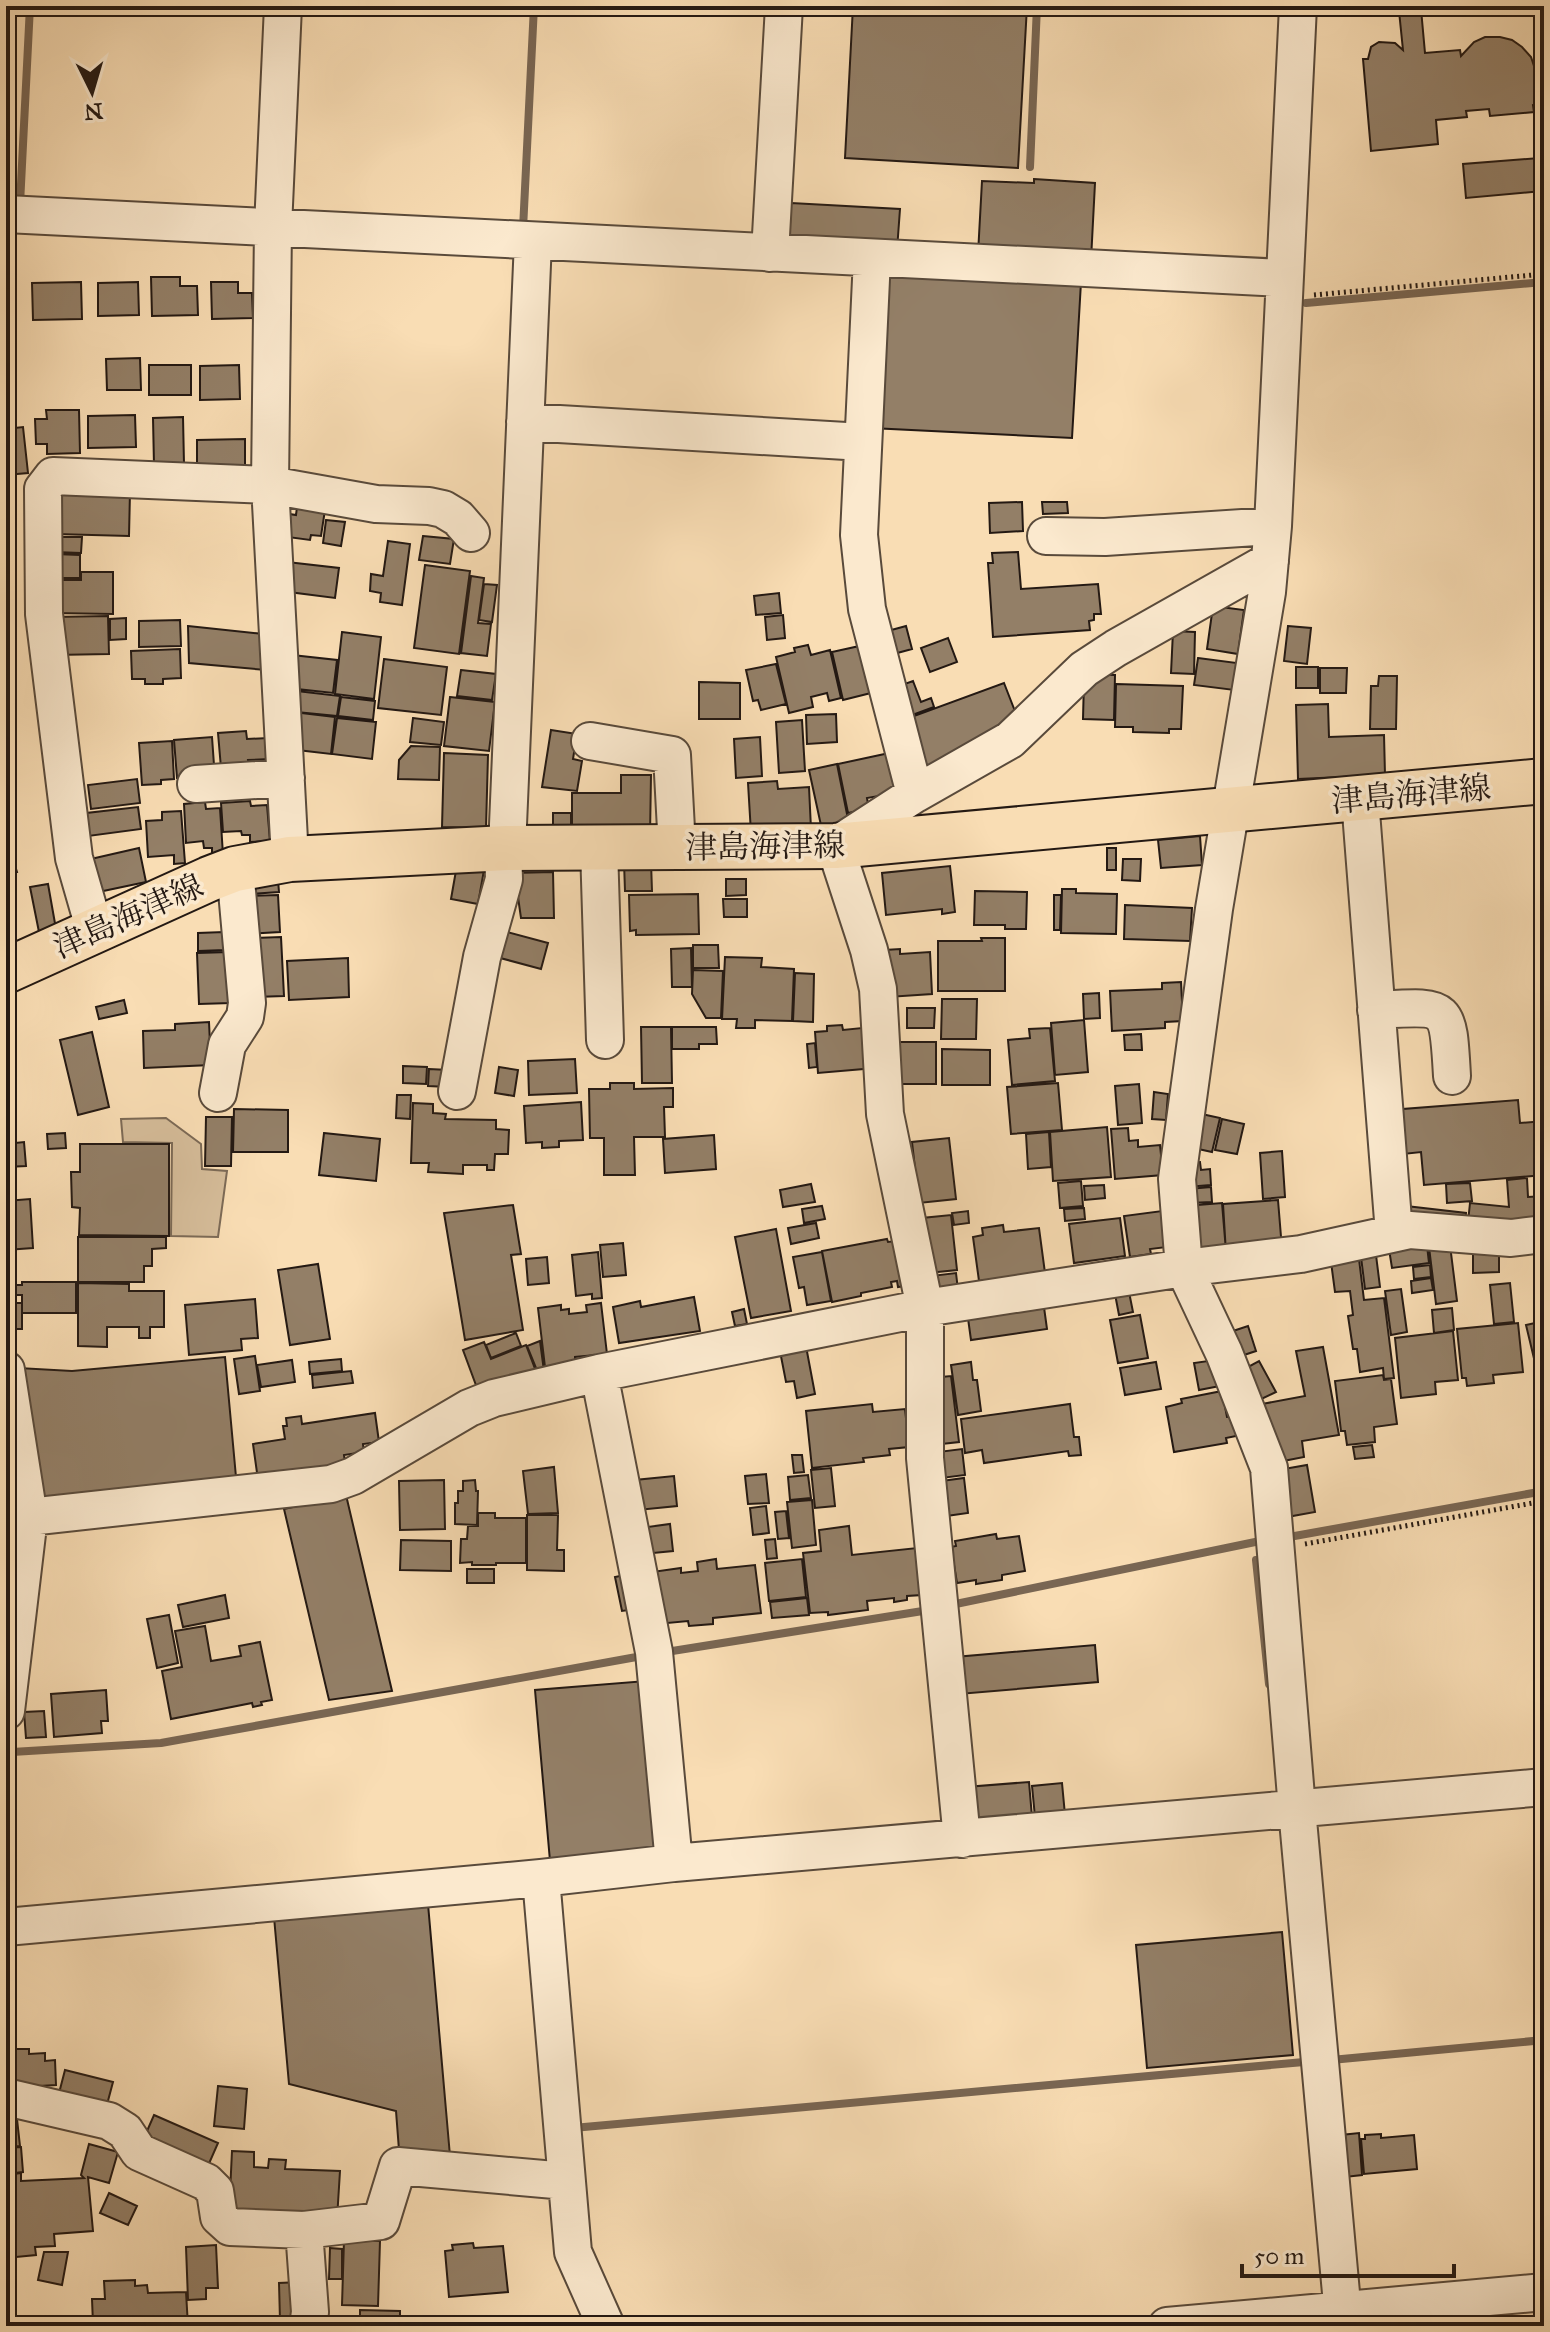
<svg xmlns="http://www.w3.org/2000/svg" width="1550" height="2332" font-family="'IM FELL Great Primer','Noto Serif JP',serif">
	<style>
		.green { fill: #d5bc99; stroke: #7c6a56; stroke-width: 2 }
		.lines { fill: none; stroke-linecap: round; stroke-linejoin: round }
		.stream { stroke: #796653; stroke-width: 8 }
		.building { fill: #937f67; stroke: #241913; stroke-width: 2 }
		.minor-casing { stroke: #594a3b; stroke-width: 40 }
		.major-casing { stroke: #241913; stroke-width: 48 }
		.path { stroke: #241913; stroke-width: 5; stroke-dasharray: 2 4; stroke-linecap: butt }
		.minor { stroke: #fbe9ce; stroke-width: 36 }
		.major { stroke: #f9ddb4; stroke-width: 44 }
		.labels { text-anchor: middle; stroke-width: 7; stroke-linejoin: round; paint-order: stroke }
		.street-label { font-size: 32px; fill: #241913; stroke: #fbe9ce }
	</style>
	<rect width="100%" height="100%" fill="#f9ddb4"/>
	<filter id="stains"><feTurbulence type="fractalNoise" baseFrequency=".0025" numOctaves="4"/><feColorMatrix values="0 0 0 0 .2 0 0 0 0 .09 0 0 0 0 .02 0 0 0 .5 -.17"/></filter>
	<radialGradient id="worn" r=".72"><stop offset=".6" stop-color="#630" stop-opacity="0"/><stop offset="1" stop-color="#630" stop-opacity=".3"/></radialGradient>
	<path class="green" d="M166 1118 201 1144 202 1169 227 1171 218 1237 171 1236 172 1143 123 1142 121 1119Z"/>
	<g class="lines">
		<path class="stream" d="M1030 167 1037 6
			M20 204 30 6
			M523 229 534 6
			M1306 303 1544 282
			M1289 1537 1544 1491
			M1256 1560 1269 1684
			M946 1606 1260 1541
			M666 1652 929 1610
			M12 1752 161 1743 642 1656
			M1331 2060 1544 2040
			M573 2128 1304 2062"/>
	</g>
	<path class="building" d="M853 6H1027L1018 168 845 158Z
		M1421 9 1425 53 1460 50 1461 56 1474 42 1485 37H1500L1512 40 1522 47 1531 57 1535 69 1538 104 1533 105 1534 112 1490 116 1489 109 1466 111 1467 117 1436 120 1438 144 1371 151 1363 59H1368L1371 47 1379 42 1395 43 1403 50 1399 11Z
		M1539 158 1542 191 1466 198 1463 164Z
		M1034 179 1095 183 1091 260 978 254 982 181 1034 183Z
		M791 203 900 209 897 250 789 245Z
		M880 272 1081 282 1072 438 871 428Z
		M151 277H180V286H197L198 315 152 316Z
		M81 282 82 319 33 320 32 283Z
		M138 282 139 315 98 316V283Z
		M211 282H238V293H252L253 318 212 319Z
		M140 358 141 390H107L106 359Z
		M149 365H191V395H149Z
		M239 365 240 399 200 400V366Z
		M46 410H79L80 453 47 454V444H36L35 419H47Z
		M135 415 136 447 88 448V416Z
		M183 417 184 464 154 465 153 418Z
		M23 427 28 473 6 475V429Z
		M245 439V471L197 472V440Z
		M56 490 130 492 129 536 55 534Z
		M6 493 15 494 11 531H6Z
		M1022 502 1023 531 990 533 989 503Z
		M1042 502H1067L1068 513 1043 514Z
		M297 507 325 510 321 536 311 535 310 540 280 536 283 513 296 515Z
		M326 520 345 522 341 546 323 543Z
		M423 536 454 539 450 564 419 560Z
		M55 537H82L81 553 54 552Z
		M388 541 410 544 402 605 380 602 381 593 370 591 371 574 383 576Z
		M1018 552 1021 589 1098 584 1101 614H1094V620L1089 621 1090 630 993 637 988 563H993L992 553Z
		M55 554 80 555V578H54Z
		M287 562 339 568 335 598 289 592Z
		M425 565 470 571 459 654 414 648Z
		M81 572H113V614L52 613V580H81Z
		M471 576 484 578 478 623 491 624 487 656 461 653Z
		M484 584 497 585 492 622 479 620Z
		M779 593 781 613 756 615 754 596Z
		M1213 606 1244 610 1238 654 1207 649Z
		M783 615 785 638 767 640 765 617Z
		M108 616 109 654 54 655 52 617Z
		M126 618V639L110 640V619Z
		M180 620 181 646 139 647V621Z
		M188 626 264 634 266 670 189 663Z
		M906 626 912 649 890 655 884 632Z
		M1288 626 1311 628 1307 664 1284 661Z
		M1173 631 1195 632 1194 674 1171 673Z
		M342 632 381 637 374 699 335 694Z
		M948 638 957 662 930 672 921 648Z
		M808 645 811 655 830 650 841 698 829 701 827 693 811 697 813 707 789 713 776 657 795 652 794 648Z
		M864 645 875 692 843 700 832 652Z
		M180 649 181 678 163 679V684H145V679H132L131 651Z
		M292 655 337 660 333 693 288 688Z
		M1198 658 1237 663 1234 690 1194 685Z
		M384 659 447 667 441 715 378 708Z
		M776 664 786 704 761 710 758 700 753 701 746 670Z
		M1296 667H1318V688H1296Z
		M1320 668H1347L1346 693H1320Z
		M461 670 496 674 492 700 457 696Z
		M1091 674 1115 675 1114 720 1083 719 1084 680Z
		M1379 676H1397L1396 729H1370L1371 686H1378Z
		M913 681 921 702 931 698 934 707 907 717 896 687Z
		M699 682 740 683V719H699Z
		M1004 683 1018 719 996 727 999 735 923 773 903 720Z
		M1116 684 1183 686 1181 729H1169V733L1133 732V727H1115Z
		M288 690 340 696 337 716 286 711Z
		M341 697 375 701 373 720 338 716Z
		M450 697 495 702 489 751 444 746Z
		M1328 704 1329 737 1384 735 1385 775 1298 779 1296 705Z
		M293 712 335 717 331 754 289 749Z
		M836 714 837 742 807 744 806 715Z
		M337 718 376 722 372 759 332 754Z
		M413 718 444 722 441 745 410 742Z
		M802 720 805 771 779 773 776 722Z
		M551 730 577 734 573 759 582 761 577 791 542 787Z
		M246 731 247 739 268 738 270 759 248 760 249 766 221 768 218 733Z
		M212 737 214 765 202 777 177 778 174 740Z
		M760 737 762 776 736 778 734 739Z
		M172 741 174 779 161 780V784L142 785 139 743Z
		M411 746 440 747 439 780 398 779 399 760Z
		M894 752 902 792 867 798 869 809 848 813 838 764Z
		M444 753 488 755 486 828 442 827Z
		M837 764 849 824 822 830 809 770Z
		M621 775H651L650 835H572V793H621Z
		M137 779 140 803 91 809 88 785Z
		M777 781 778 789 809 787 811 829 751 833 748 783Z
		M250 801 251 806 267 805 270 841 250 842V835H242L241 831 223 832 221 803Z
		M205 802 206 809 220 808 223 855H212V848H204L203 841 186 843 184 804Z
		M138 807 141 829 81 837 78 814Z
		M181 811 185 863 174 864V855L148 857 146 821 162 820V812Z
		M553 813H571V835H553Z
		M1200 836 1202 865 1161 868 1158 840Z
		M7 840 17 872 6 875V841Z
		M139 848 146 882 89 894 82 861Z
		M1107 848H1116V870H1107Z
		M1123 859H1141L1140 881 1122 880Z
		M624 862H651L652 891H625Z
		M457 865 484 870 478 904 451 899Z
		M950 866 955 912 942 914V909L886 915 882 873Z
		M553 872 554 918H521L518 897H513V873Z
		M726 879H746V895L726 896Z
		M278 880 279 892 252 894V882Z
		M48 884 56 929 39 932 30 887Z
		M1062 889H1076V893L1117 894 1116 934 1061 933Z
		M975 891 1027 892 1026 929H1005V925H974Z
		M698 894 699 934 636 935V930L630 931 629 895Z
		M278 895 280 932 247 934 245 896Z
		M1054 895H1061L1060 930H1054Z
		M723 899H747V917H724Z
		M1125 905 1192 908 1190 941 1124 939Z
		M496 929 548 943 541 969 489 955Z
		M224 932 225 950 198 951V933Z
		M281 937 284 996 253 997 251 938Z
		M981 938H1005V991H938V941H982Z
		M693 945H718L719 968H693Z
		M691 948 692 987H672L671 949Z
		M900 949V954L930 952 932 994 888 997 885 950Z
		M229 952 231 1003 199 1004 197 953Z
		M725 957 762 958 761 967 794 969 792 1021 755 1020V1028H736L737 1019H722Z
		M348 958 349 997 289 1000 287 961Z
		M693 970 723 971 721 1018H706L692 994Z
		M795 973 814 974 813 1022 793 1021Z
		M1181 982 1183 1021 1165 1022V1028L1112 1031 1110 991 1162 989V983Z
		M1099 993 1100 1018 1084 1019 1083 994Z
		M942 999H977L976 1039H941Z
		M124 1000 127 1013 99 1019 96 1007Z
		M907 1008H935L934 1028H907Z
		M1084 1020 1088 1072 1055 1075 1051 1023Z
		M209 1022 211 1065 144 1068 143 1031 175 1030V1024Z
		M842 1025 843 1030 872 1027 875 1068 818 1073 815 1032 827 1031V1026Z
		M641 1027H671L672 1083H642Z
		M672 1027H716L717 1044H699V1049H672Z
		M1050 1028 1055 1081 1012 1085 1008 1040 1030 1038 1029 1029Z
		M92 1032 109 1107 78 1115 60 1040Z
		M1141 1034 1142 1050H1125L1124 1035Z
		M889 1042H936V1084H895Z
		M815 1043 817 1067 809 1068 807 1044Z
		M942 1049 990 1050V1085H942Z
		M575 1059 577 1093 529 1095 528 1061Z
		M403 1066 427 1067 426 1084 403 1083Z
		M499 1067 518 1070 514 1096 495 1093Z
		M429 1069 448 1070V1087L428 1086Z
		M610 1083H634V1089L673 1088V1107H664L665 1137H634L635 1175H604V1138H590L589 1089H610Z
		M1058 1083 1062 1130 1011 1134 1007 1087Z
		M1139 1084 1142 1123 1118 1125 1115 1086Z
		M1154 1092 1168 1094 1166 1120 1152 1119Z
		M397 1095H411L410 1119 396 1118Z
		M1518 1100 1520 1123 1544 1121V1175L1424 1185 1421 1152 1394 1155 1390 1110Z
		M581 1102 583 1140 559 1141V1147L542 1148V1142L526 1143 524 1106Z
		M413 1103 433 1104V1113L446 1114 445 1119 496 1120V1129L509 1130 508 1154H495L494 1170H487V1165H463V1174L428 1172 429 1163H411Z
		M234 1109 288 1110V1152H233Z
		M1197 1113 1220 1118 1212 1152 1189 1147Z
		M206 1117H232L231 1166H205Z
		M1222 1119 1244 1124 1237 1154 1215 1150Z
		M1107 1127 1111 1177 1053 1181 1050 1132Z
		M1128 1128 1129 1141 1138 1140V1147L1160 1145 1163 1175 1115 1179 1111 1129Z
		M1049 1132 1051 1167 1028 1169 1026 1134Z
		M65 1133 66 1148 48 1149 47 1134Z
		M324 1133 380 1139 376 1181 319 1175Z
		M714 1135 716 1169 665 1173 663 1139Z
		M949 1138 956 1199 919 1203 912 1142Z
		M24 1142 26 1166 6 1167V1144Z
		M80 1144H169V1236L79 1235 80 1208 72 1207 71 1172H80Z
		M1282 1151 1285 1197 1263 1199 1260 1153Z
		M1200 1162 1201 1170 1210 1169 1211 1185 1186 1187 1184 1163Z
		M1527 1178 1528 1197 1544 1196V1224L1468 1222 1470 1203 1509 1207 1507 1180Z
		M1081 1181 1083 1206 1060 1208 1058 1183Z
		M1470 1183 1472 1201 1447 1203 1446 1184Z
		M811 1184 815 1202 783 1207 780 1190Z
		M1104 1185 1105 1198 1085 1200 1084 1186Z
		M1211 1187 1212 1202 1189 1203 1188 1189Z
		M30 1199 33 1248 6 1250V1201Z
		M1278 1200 1282 1249 1226 1253 1223 1204Z
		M1222 1203 1226 1251 1189 1254 1185 1206Z
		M513 1205 521 1254 511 1255 523 1330 465 1340 444 1213Z
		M822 1206 825 1219 804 1223 802 1209Z
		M1406 1206 1466 1213 1465 1224 1398 1217Z
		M1084 1208 1085 1219 1065 1221 1064 1209Z
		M968 1211 969 1223 954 1225 952 1213Z
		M1162 1211 1167 1247 1150 1249 1151 1254 1130 1257 1124 1216Z
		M951 1215 957 1270 928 1273 922 1218Z
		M1120 1218 1125 1256 1074 1263 1069 1224Z
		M816 1223 819 1238 791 1244 788 1228Z
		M1003 1225 1004 1232 1039 1228 1045 1273 979 1281 973 1237 983 1235 982 1228Z
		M776 1229 791 1311 751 1318 735 1237Z
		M78 1237H166V1248L152 1249V1266H144V1282H78Z
		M1426 1237 1429 1263 1392 1268 1388 1243Z
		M887 1239 888 1242 896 1241 905 1286 898 1287 897 1281 891 1282 892 1287 861 1293V1296L832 1302 822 1251Z
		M623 1243 626 1275 603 1277 600 1245Z
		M1450 1245 1457 1301 1436 1304 1429 1247Z
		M1473 1245H1499V1272L1473 1273Z
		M598 1252 602 1298 592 1299V1294L576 1296 572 1255Z
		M822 1252 831 1301 807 1305 804 1287 799 1288 793 1257Z
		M1376 1255 1380 1287 1365 1289 1361 1257Z
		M547 1257 549 1283 528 1285 526 1259Z
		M1359 1259 1364 1300 1384 1298 1394 1378 1384 1379 1383 1368 1360 1372 1357 1349H1353L1348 1316 1353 1315 1350 1291 1335 1292 1331 1262Z
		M318 1264 330 1339 290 1345 278 1270Z
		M1430 1265 1431 1277 1414 1279 1413 1267Z
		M956 1273 958 1290 933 1293 931 1276Z
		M1431 1278 1433 1290 1412 1293 1411 1281Z
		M22 1282H76V1313H22V1295H11V1285H22Z
		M78 1283 129 1284V1291H164V1327H150V1338H139V1327H107V1347L78 1346Z
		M1510 1283 1514 1322 1494 1324 1490 1285Z
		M1401 1289 1407 1332 1391 1335 1385 1291Z
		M1129 1292 1133 1312 1119 1315 1115 1294Z
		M694 1297 700 1331 619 1343 613 1307 640 1301 641 1307Z
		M255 1299 258 1338 241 1339 242 1350 189 1355 185 1305Z
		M1043 1300 1047 1329 971 1340 967 1311Z
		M9 1303H22V1329H9Z
		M601 1303 607 1354 575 1357V1364L545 1367 538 1308 561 1305V1310L569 1309V1314L587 1312 586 1305Z
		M1452 1308 1454 1330 1434 1333 1432 1310Z
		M744 1309 747 1324 735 1326 732 1312Z
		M1140 1315 1148 1358 1118 1363 1110 1320Z
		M1544 1321V1369L1537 1371 1526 1325Z
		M1518 1323 1523 1372 1493 1375 1494 1383 1467 1386 1466 1378H1462L1457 1329Z
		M1248 1326 1256 1351 1232 1359 1224 1334Z
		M1453 1331 1458 1380 1435 1382 1436 1394 1401 1398 1395 1338Z
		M516 1333 521 1346 491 1358 486 1345Z
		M540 1341 544 1371 538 1373 527 1346Z
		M805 1341 815 1394 797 1398 794 1381 786 1382 779 1346Z
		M484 1342 491 1359 526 1345 537 1374 480 1396 463 1350Z
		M1323 1347 1339 1435 1302 1441 1304 1457 1273 1463 1262 1404 1305 1396 1296 1351Z
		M255 1356 260 1391 239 1394 234 1359Z
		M225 1357 237 1488 36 1498 19 1368 72 1371Z
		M341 1359 342 1371 310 1374 309 1362Z
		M292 1360 295 1382 261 1387 257 1365Z
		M1215 1360 1220 1386 1199 1390 1194 1363Z
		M1259 1361 1276 1392 1253 1403 1237 1373Z
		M971 1362 973 1380H977L981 1411 958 1415 951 1365Z
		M1156 1362 1161 1389 1125 1395 1120 1368Z
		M351 1371 353 1383 313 1388 312 1375Z
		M1383 1375 1384 1380 1391 1379 1397 1424 1374 1427 1375 1442 1347 1445 1345 1431H1341L1335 1381Z
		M951 1376 959 1442 933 1445 931 1378Z
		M1222 1391 1227 1417 1237 1416 1241 1435 1226 1438 1227 1443 1174 1452 1166 1407 1182 1403 1181 1399Z
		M872 1404 873 1412 905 1409 909 1447 889 1449 890 1455 863 1458 864 1462 812 1468 806 1411Z
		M1070 1404 1074 1437H1079L1081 1455 1069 1456 1068 1451 984 1463 982 1450 965 1453 961 1419Z
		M375 1413 379 1442 363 1444 364 1452 344 1455 346 1469 259 1487 253 1444 285 1439 283 1426H287L286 1418 301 1416 302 1424Z
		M1372 1445 1374 1457 1355 1459 1353 1447Z
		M962 1449 965 1475 934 1479 930 1453Z
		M792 1455H802L804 1472 794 1473Z
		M1307 1465 1315 1512 1287 1517 1278 1470Z
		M554 1467 558 1513 528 1514 523 1471Z
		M831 1468 835 1506 815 1508 811 1470Z
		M766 1474 769 1503 748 1504 745 1476Z
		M808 1475 811 1498 790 1500 788 1477Z
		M674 1476 677 1506 638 1510 635 1480Z
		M964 1478 968 1513 939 1517 934 1482Z
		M444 1480 445 1529 400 1530 399 1481Z
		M475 1480 476 1491H478L477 1525 455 1524V1503H458V1491H463V1481Z
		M346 1495 392 1691 329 1700 284 1509Z
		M812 1500 816 1545 792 1548 787 1502Z
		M766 1506 769 1533 753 1535 750 1508Z
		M786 1511 789 1538 778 1539 775 1512Z
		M478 1513H495V1518H526V1563H496V1565H472V1562L460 1563 461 1539H467L468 1526H478Z
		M527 1515H558L557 1550H564V1571L527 1570Z
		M670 1524 673 1551 643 1554 640 1528Z
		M849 1526 852 1555 917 1548 922 1595 907 1596V1600L894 1602V1598L867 1601 868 1610 828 1615V1612L810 1613 803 1553 821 1551 819 1530Z
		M996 1534 997 1539 1019 1536 1025 1571 1002 1575V1580L976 1584V1580L957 1583 951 1547 956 1546 955 1541Z
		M775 1539 777 1558 767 1559 765 1540Z
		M401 1540 451 1541V1571L400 1570Z
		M716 1559 717 1569 755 1565 761 1613 713 1618V1624L689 1626 688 1621 657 1624 652 1572 681 1568V1573L698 1571 697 1562Z
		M802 1559 806 1597 769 1601 765 1563Z
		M467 1569H494V1583H467Z
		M630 1574 636 1609 622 1611 615 1577Z
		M225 1595 229 1618 183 1627 178 1605Z
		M807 1598 809 1615 772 1618 770 1602Z
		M169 1615 178 1663 157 1668 147 1619Z
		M205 1626 211 1661 241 1656 239 1646 260 1642 272 1700 261 1702 262 1705 253 1707 252 1703 171 1719 162 1671 182 1667 175 1631Z
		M1095 1645 1098 1682 959 1694 955 1657Z
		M646 1681 661 1851 550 1861 535 1690Z
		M106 1690 108 1721H101L102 1733 54 1737 51 1694Z
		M44 1711 46 1737 26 1738 24 1712Z
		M1029 1782 1032 1817 970 1823 966 1787Z
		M1062 1783 1065 1815 1035 1817 1032 1786Z
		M428 1904 450 2156 399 2150 396 2111 289 2084 274 1917Z
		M1282 1932 1293 2055 1147 2068 1136 1945Z
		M16 2049H29V2054L45 2053V2061L55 2060 56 2085 6 2088V2055H16Z
		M65 2070 113 2082 105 2112 57 2101Z
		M218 2086 247 2089 244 2129 214 2126Z
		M154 2115 218 2143 204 2175 140 2147Z
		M17 2119 20 2146 6 2147V2120Z
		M1359 2133 1362 2175 1345 2177 1341 2135Z
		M1381 2134V2138L1414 2135 1417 2169 1364 2174 1361 2139H1365V2135Z
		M89 2144 118 2152 109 2183 88 2177 93 2231 54 2234 55 2246 35 2247 36 2255 6 2258V2175L21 2173V2181L84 2178 81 2175Z
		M21 2147 23 2172 6 2174V2148Z
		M232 2151 254 2152V2167L268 2168 269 2159 286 2160 285 2169 340 2171 337 2219 229 2214Z
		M109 2193 137 2206 128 2225 100 2213Z
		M344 2240 380 2241 378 2306 342 2305Z
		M473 2243 474 2248 503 2246 508 2292 449 2297 445 2251 453 2250 452 2245Z
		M216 2245 218 2288H206V2299L188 2300 186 2247Z
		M330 2248 342 2249V2279H329Z
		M44 2252H68L62 2285 38 2280Z
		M135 2280V2286L147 2285 148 2293 186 2292 188 2326H106V2323L93 2324 92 2299H105L104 2281Z
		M300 2282 302 2319 280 2320 279 2283Z
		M360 2310 400 2311V2326H360Z
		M235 2317 278 2318V2326H234Z"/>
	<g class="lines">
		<g class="minor-casing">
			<path id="minor" d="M283 6 273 227 270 485 290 859
				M1298 6 1273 526 1267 592 1214 909 1177 1179 1184 1268 1224 1353 1269 1468 1297 1809 1344 2326
				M6 214 1284 278
				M770 253 784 6
				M872 258 859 535 867 609 915 794
				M525 422 863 442
				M1046 536 1105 537 1273 526
				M590 741 672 755 677 848
				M196 784 286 778
				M1360 799 1394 1233
				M507 848 533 241
				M599 848 605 1040
				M95 931 74 858 44 614 43 489 53 476 270 485 376 504 429 506 443 509 458 518 471 533
				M1376 1010C1449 1006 1448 1003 1452 1076
				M457 1091 482 957 504 879 503 848
				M218 1093 227 1045 245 1017 247 1003 235 869
				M6 1370 29 1517 6 1711
				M599 1373 654 1652 674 1863
				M29 1517 331 1484 353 1476 469 1408 494 1398 599 1373 925 1308 1184 1268 1301 1254 1410 1230 1511 1238 1544 1234
				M962 1839 925 1458V1308L885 1114 878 989 869 950 835 846 915 794 1010 740 1084 669 1116 648 1270 561
				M541 1878 573 2252 606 2326
				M6 1927 541 1878 674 1863 1544 1787
				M6 2097 109 2121 125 2131 139 2152 206 2182 215 2191 219 2217 230 2227 304 2230 381 2221 398 2166 566 2181
				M304 2230 310 2312 308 2326
				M1167 2326 1544 2292"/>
		</g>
		<g class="major-casing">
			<path id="major" d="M6 971 209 879 235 869 290 859 507 848 835 846 1544 781"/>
		</g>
		<path class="path" d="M1314 295 1544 274
			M1305 1544 1544 1501"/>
		<use href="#minor" class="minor"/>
		<use href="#major" class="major"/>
	</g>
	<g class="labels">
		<g class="street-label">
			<text transform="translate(1411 794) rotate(-5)" y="11">津島海津線</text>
			<text transform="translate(765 846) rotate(-1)" y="11">津島海津線</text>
			<text transform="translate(128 916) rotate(-24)" y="11">津島海津線</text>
		</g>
	</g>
	<rect width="1550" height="2332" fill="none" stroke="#f9ddb4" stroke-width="32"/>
	<rect x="8" y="8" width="1534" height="2316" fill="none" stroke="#241913" stroke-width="4"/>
	<rect x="16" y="16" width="1518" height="2300" fill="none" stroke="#241913" stroke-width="2"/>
	<g transform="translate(92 92) rotate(175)" stroke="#fbe9ce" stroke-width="6" paint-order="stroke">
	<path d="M0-6L14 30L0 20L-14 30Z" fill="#241913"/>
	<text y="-12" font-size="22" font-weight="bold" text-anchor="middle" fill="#241913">N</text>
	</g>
	<path d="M1242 2264v12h212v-12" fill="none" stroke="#241913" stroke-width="4"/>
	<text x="1254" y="2264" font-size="24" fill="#241913" stroke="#fbe9ce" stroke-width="6" paint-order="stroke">50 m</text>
	<rect width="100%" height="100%" filter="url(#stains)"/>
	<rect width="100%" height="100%" fill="url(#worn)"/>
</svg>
